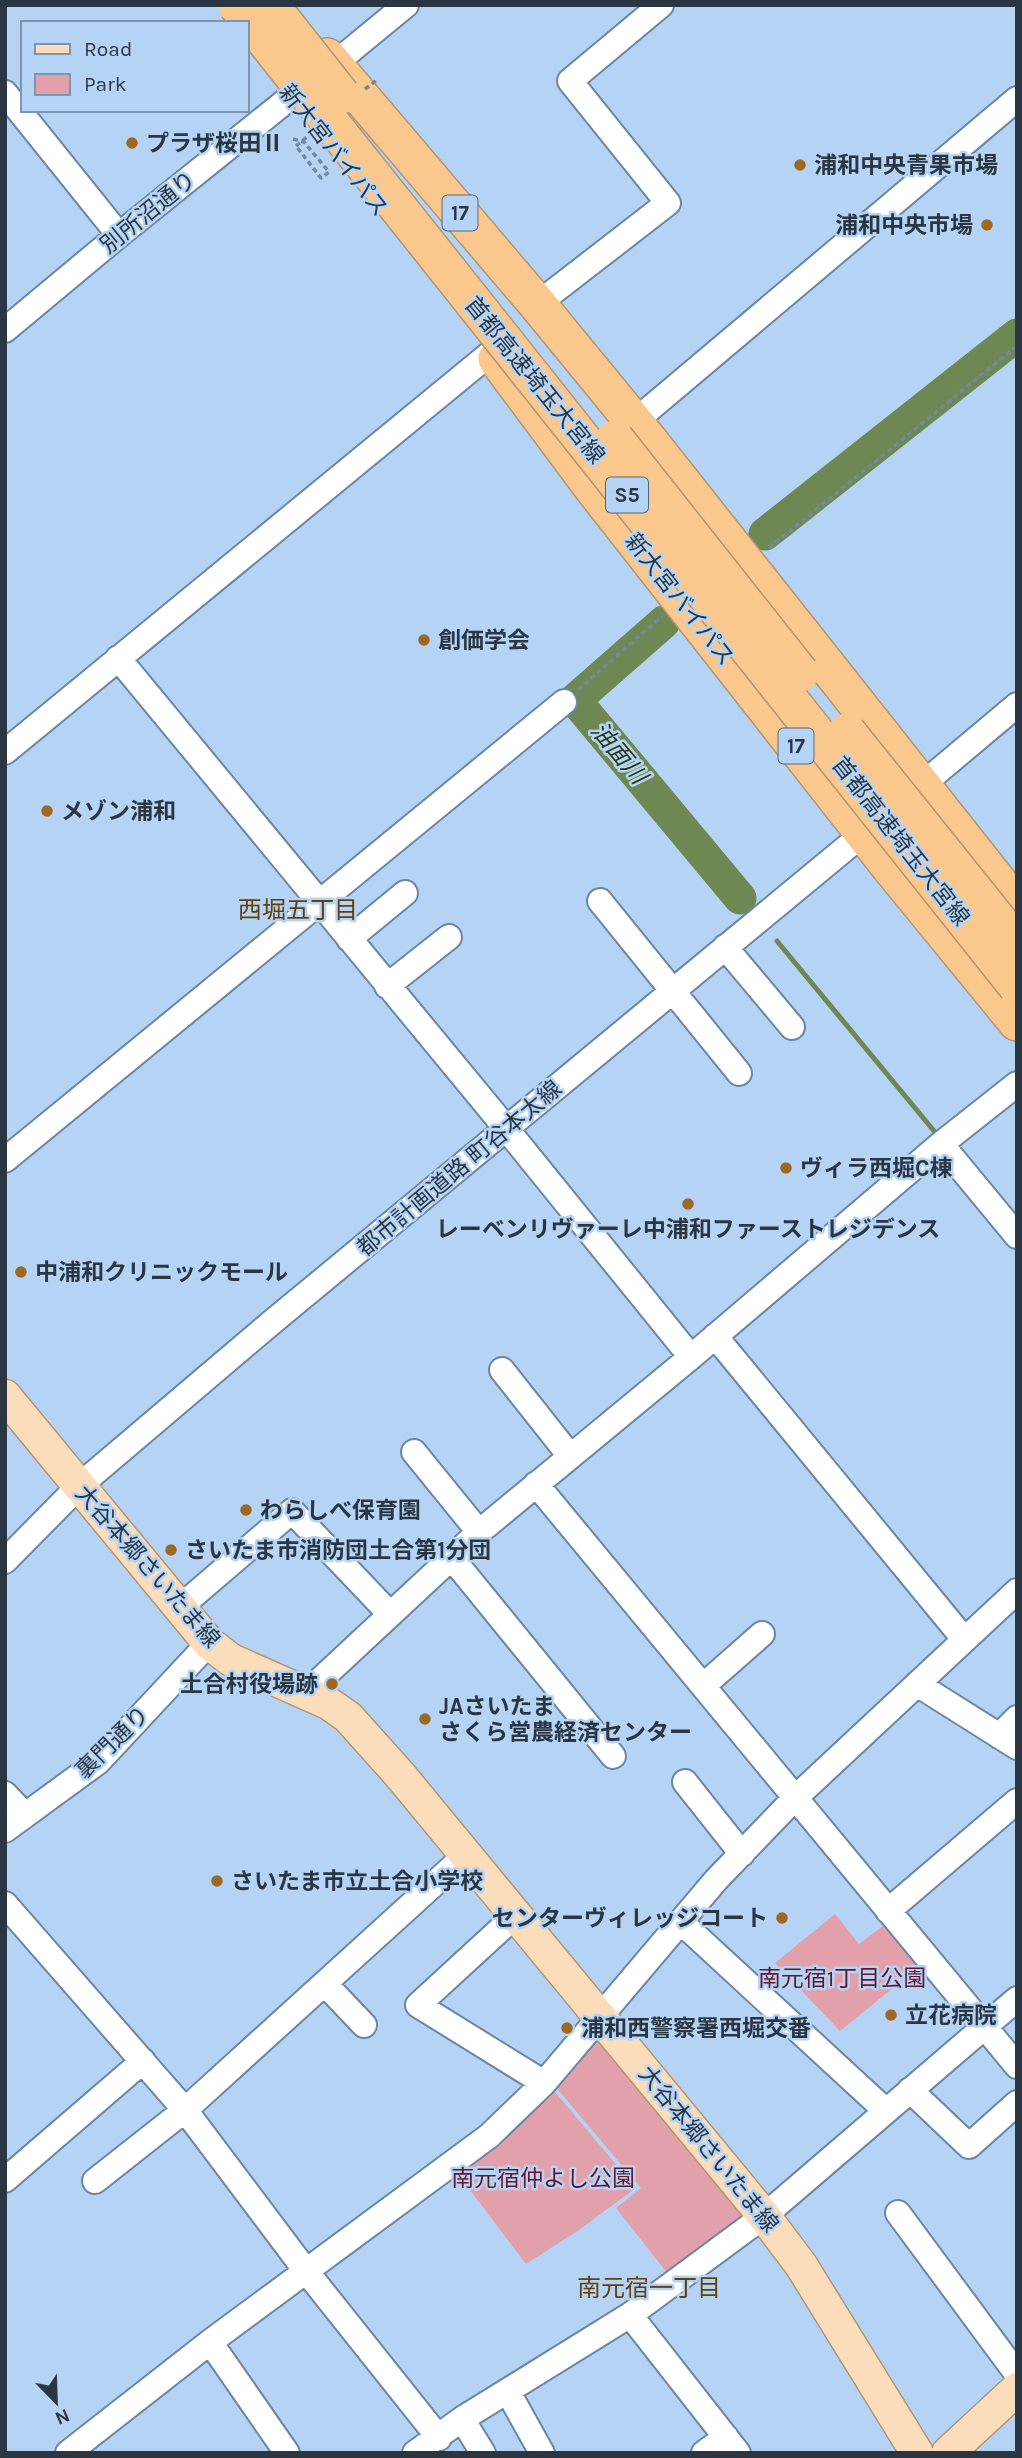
<svg xmlns="http://www.w3.org/2000/svg" width="1022" height="2458" font-family="Karla,'Noto Sans JP',sans-serif">
	<style>
		.green { fill: #e2a1aa }
		.lines { fill: none; stroke-linecap: round; stroke-linejoin: round }
		.stream { stroke: #6e8853; stroke-width: 5 }
		.river { stroke: #6e8853; stroke-width: 33 }
		.minor-casing { stroke: #6a86a4; stroke-width: 28 }
		.major-casing { stroke: #b19573; stroke-width: 35 }
		.highway-casing { stroke: #b19573; stroke-width: 40 }
		.path { stroke: #7389a0; stroke-width: 3.5; stroke-dasharray: 5 3.5; stroke-linecap: butt }
		.minor { stroke: #fff; stroke-width: 24 }
		.major { stroke: #fcddbb; stroke-width: 32 }
		.highway { stroke: #fac78d; stroke-width: 37 }
		.highway-bridge-casing { stroke: #b19573; stroke-width: 40; stroke-linecap: butt }
		.path-bridge { stroke: #7389a0; stroke-width: 3.5; stroke-dasharray: 5 3.5; stroke-linecap: butt }
		.highway-bridge { stroke: #fac78d; stroke-width: 37 }
		.poi-dot { fill: #9d6820; stroke: #b5d4f5; stroke-width: 2.5 }
		.labels { text-anchor: middle; stroke-width: 5; stroke-linejoin: round; paint-order: stroke }
		.shield { fill: #b5d4f5; stroke: #546678; stroke-width: 2 }
		.shield-label { font-size: 21px; font-weight: bold; fill: #2a3743 }
		.poi-label { font-size: 23px; font-weight: bold; fill: #2a3743; stroke: #b5d4f5; text-anchor: start }
		.street-label { font-size: 23px; fill: #2a3743; stroke: #b5d4f5 }
		.park-label { font-size: 23px; fill: #65152b; stroke: #b5d4f5 }
		.water-label { font-size: 24px; font-style: italic; fill: #26380f; stroke: #b5d4f5 }
		.neighbourhood-label { font-size: 24px; fill: #623f0b; stroke: #b5d4f5 }
	</style>
	<rect width="100%" height="100%" fill="#b5d4f5"/>
	<path class="green" d="M835 1914 859 1944 883 1926 919 1967 840 2031 775 1963Z
		M597 2035 745 2217 668 2274 616 2208 641 2188 553 2084Z
		M550 2086 636 2188 579 2230 526 2264 454 2169Z"/>
	<g class="lines">
		<path class="stream" d="M574 710 579 705
			M777 941 939 1137"/>
		<path class="river" d="M765 534 1017 335
			M664 622 575 700 740 898"/>
		<g class="minor-casing">
			<path id="minor" d="M333 65 406 5
				M5 93 119 235
				M553 292 668 203 570 81 661 5
				M5 330 119 235 292 96
				M634 422 1017 99
				M118 658 496 1116 691 1357
				M5 752 492 352
				M911 794 1017 705
				M600 901 739 1073
				M349 939 405 893
				M725 947 792 1027
				M387 986 449 937
				M941 1144 1017 1236
				M5 1160 564 702
				M715 1336 964 1639
				M502 1370 570 1456
				M414 1452 479 1532
				M536 1484 1017 2066
				M451 1557 613 1756
				M5 1561 79 1486 271 1323 875 824
				M179 1608 292 1511 390 1614
				M917 1684 1017 1747
				M703 1686 762 1634
				M306 1693 479 1532 691 1357 941 1144 1017 1084
				M999 1736 1017 1718
				M685 1782 742 1854
				M5 1794 24 1814
				M5 1830 98 1762 209 1643
				M5 1904 185 2110 306 2271 439 2438
				M888 1911 1017 1801
				M517 1914 418 2005 544 2083
				M682 1923 886 2111
				M325 1984 364 2025
				M910 2090 969 2146 1017 2103
				M5 2180 143 2061
				M95 2181 185 2110 467 1854
				M898 2213 1017 2374
				M630 2315 738 2453
				M210 2342 287 2453
				M508 2392 542 2453
				M462 2419 483 2453
				M68 2453 210 2342 489 2136 544 2083 716 1880 795 1798 1017 1591
				M415 2453 462 2419 630 2315 764 2216 1017 1999
				M704 2453 726 2437"/>
		</g>
		<g class="major-casing">
			<path id="major" d="M5 1396 209 1643 231 1660 328 1703 348 1717 400 1775 764 2216 801 2265 917 2453
				M948 2453 1017 2389"/>
		</g>
		<g class="highway-casing">
			<path id="highway" d="M327 57 538 305 634 422 1017 906
				M497 359 593 488 891 868 1017 1022"/>
		</g>
		<path class="path" d="M293 139 304 142 329 172 321 178 296 146
			M769 548 1017 346
			M578 690 662 616"/>
		<use href="#minor" class="minor"/>
		<use href="#major" class="major"/>
		<use href="#highway" class="highway"/>
		<g class="highway-bridge-casing">
			<path id="highway-bridge" d="M237 5 1017 986
				M270 5 341 95
				M615 439 800 673
				M847 732 1017 944"/>
		</g>
		<path class="path-bridge" d="M365 89 377 80
			M296 146 308 136"/>
		<use href="#highway-bridge" class="highway-bridge"/>
	</g>
	<g class="poi-dot">
		<circle cx="132" cy="143" r="7"/>
		<circle cx="800" cy="165" r="7"/>
		<circle cx="987" cy="225" r="7"/>
		<circle cx="424" cy="640" r="7"/>
		<circle cx="47" cy="811" r="7"/>
		<circle cx="786" cy="1168" r="7"/>
		<circle cx="688" cy="1204" r="7"/>
		<circle cx="21" cy="1272" r="7"/>
		<circle cx="246" cy="1510" r="7"/>
		<circle cx="171" cy="1550" r="7"/>
		<circle cx="332" cy="1684" r="7"/>
		<circle cx="425" cy="1719" r="7"/>
		<circle cx="217" cy="1881" r="7"/>
		<circle cx="782" cy="1918" r="7"/>
		<circle cx="891" cy="2015" r="7"/>
		<circle cx="567" cy="2028" r="7"/>
	</g>
	<g class="labels">
		<g class="shield">
			<rect x="442.5" y="195.5" width="35" height="35" rx="5"/>
			<rect x="606" y="477.5" width="42" height="35" rx="5"/>
			<rect x="778.5" y="728.5" width="35" height="35" rx="5"/>
		</g>
		<g class="shield-label">
			<text x="460" y="220">17</text>
			<text x="627" y="502">S5</text>
			<text x="796" y="753">17</text>
		</g>
		<g class="poi-label">
			<text x="146" y="151">プラザ桜田Ⅱ</text>
			<text x="814" y="173">浦和中央青果市場</text>
			<text x="973" y="233" text-anchor="end">浦和中央市場</text>
			<text x="438" y="648">創価学会</text>
			<text x="61" y="819">メゾン浦和</text>
			<text x="800" y="1176">ヴィラ西堀C棟</text>
			<text x="688" y="1237" text-anchor="middle">レーベンリヴァーレ中浦和ファーストレジデンス</text>
			<text x="35" y="1280">中浦和クリニックモール</text>
			<text x="260" y="1518">わらしべ保育園</text>
			<text x="185" y="1558">さいたま市消防団土合第1分団</text>
			<text x="318" y="1692" text-anchor="end">土合村役場跡</text>
			<text x="439" y="1714">JAさいたま<tspan x="439" dy="26">さくら営農経済センター</tspan></text>
			<text x="231" y="1889">さいたま市立土合小学校</text>
			<text x="768" y="1926" text-anchor="end">センターヴィレッジコート</text>
			<text x="905" y="2023">立花病院</text>
			<text x="581" y="2036">浦和西警察署西堀交番</text>
		</g>
		<g class="street-label">
			<text transform="translate(334 150) rotate(52)" y="8">新大宮バイパス</text>
			<text transform="translate(148 212) rotate(-39)" y="8">別所沼通り</text>
			<text transform="translate(535 380) rotate(51)" y="8">首都高速埼玉大宮線</text>
			<text transform="translate(680 599) rotate(52)" y="8">新大宮バイパス</text>
			<text transform="translate(901 841) rotate(52)" y="8">首都高速埼玉大宮線</text>
			<text transform="translate(459 1168) rotate(-40)" y="8">都市計画道路 町谷本太線</text>
			<text transform="translate(148 1566) rotate(49)" y="8">大谷本郷さいたま線</text>
			<text transform="translate(112 1742) rotate(-44)" y="8">裏門通り</text>
			<text transform="translate(709 2149) rotate(51)" y="8">大谷本郷さいたま線</text>
		</g>
		<g class="park-label">
			<text x="842" y="1986">南元宿1丁目公園</text>
			<text x="543" y="2186">南元宿仲よし公園</text>
		</g>
		<g class="water-label">
			<text transform="translate(619 753) rotate(50)" y="8">油面川</text>
		</g>
		<g class="neighbourhood-label">
			<text x="298" y="918">西堀五丁目</text>
			<text x="649" y="2296">南元宿一丁目</text>
		</g>
	</g>
	<rect width="1022" height="2458" fill="none" stroke="#2a3743" stroke-width="14"/>
	<rect x="21" y="21" width="228" height="91" fill="#b5d4f5" stroke="#7d95ae" stroke-width="2"/>
	<rect x="35" y="44" width="35" height="10" fill="#fcddbb" stroke="#7d95ae" stroke-width="2"/>
	<text x="84" y="56" font-size="21" fill="#2a3743">Road</text>
	<rect x="35" y="74" width="35" height="21" fill="#e2a1aa" stroke="#7d95ae" stroke-width="2"/>
	<text x="84" y="91" font-size="21" fill="#2a3743">Park</text>
	<g transform="translate(56 2402) rotate(157)" stroke="#b5d4f5" stroke-width="5" paint-order="stroke">
	<path d="M0-5L12 26L0 18L-12 26Z" fill="#2a3743"/>
	<text y="-10" font-size="19" font-weight="bold" text-anchor="middle" fill="#2a3743">N</text>
	</g>
</svg>
